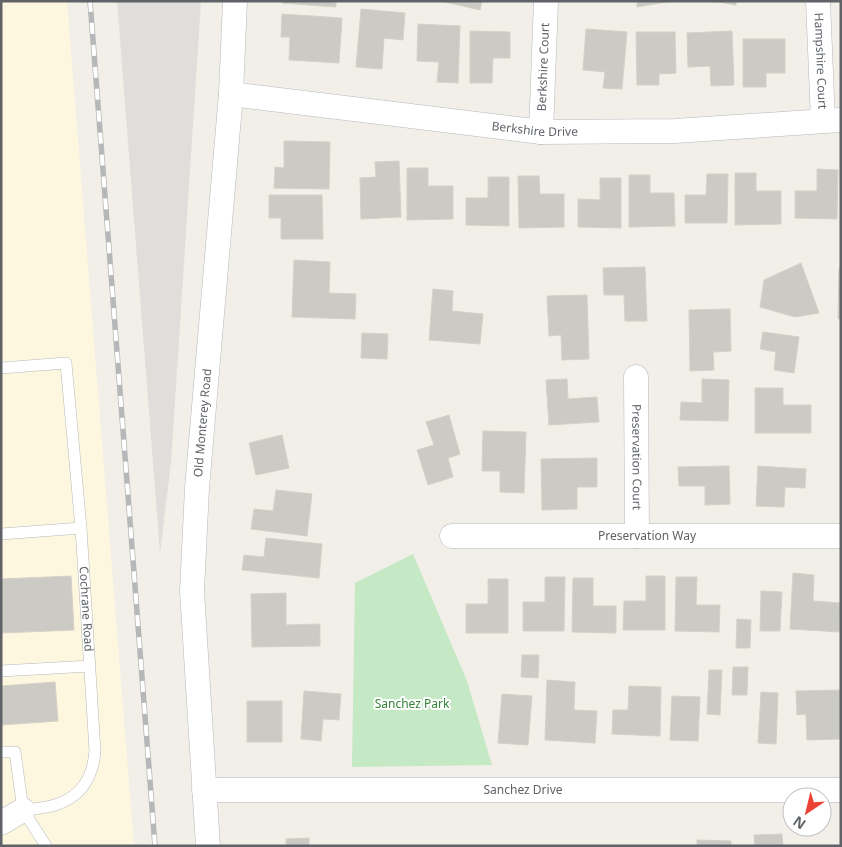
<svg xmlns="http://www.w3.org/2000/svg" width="842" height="847" font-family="'Noto Sans',sans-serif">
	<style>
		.commercial { fill: #fef7e0 }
		.industrial { fill: #e0deda }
		.green { fill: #c5e8c5 }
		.building { fill: #cccac5; stroke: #d6d1c6 }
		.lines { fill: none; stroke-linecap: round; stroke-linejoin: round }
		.service-casing { stroke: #b5b8bc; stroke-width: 12 }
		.minor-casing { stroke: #b5b8bc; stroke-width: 25 }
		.service { stroke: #fff; stroke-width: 11 }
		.minor { stroke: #fff; stroke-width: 24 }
		.rail-casing { stroke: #b6b7b8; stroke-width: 5.5 }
		.rail { stroke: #fff; stroke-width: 4; stroke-dasharray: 11; stroke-linecap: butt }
		.labels { text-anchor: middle; stroke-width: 4; stroke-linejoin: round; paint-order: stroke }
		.street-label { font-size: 12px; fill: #5f6368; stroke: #fff }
		.park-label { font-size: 12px; fill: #348238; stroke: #fff }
	</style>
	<rect width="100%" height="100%" fill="#f1efe8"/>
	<path class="commercial" d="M1 1H67L134 846H1Z"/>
	<path class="industrial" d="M117 1H201L171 463 160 553Z"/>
	<path class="green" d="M413 554 467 681 492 765 352 767 355 583Z"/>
	<path class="building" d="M282 1H336V7L282 3Z
		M441 1H482L480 10Z
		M637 1H672L637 7Z
		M713 1H736V5Z
		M361 9 405 13 403 40 384 38 382 69 356 67Z
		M282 14 342 18 339 63 289 60 290 37H281Z
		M418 24 460 26 458 83 437 82 439 62 417 61Z
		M586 29 627 32 622 89 603 88 605 72 583 70Z
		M470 31 510 32V58H493L492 83H470Z
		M732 31 734 85 711 86 710 66 688 67 687 33Z
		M636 32H675L676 73 659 74V85H637Z
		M743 39H785V73H766V87H743Z
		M284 141 330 142 329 189 274 188 275 167 284 168Z
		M399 161 401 217 361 219 360 178 376 177 375 162Z
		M407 168H428V186H453V219L407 220Z
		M817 169 838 170 837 219 795 218V191H817Z
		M735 173H756V191H781V224L735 225Z
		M707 174H728L727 223H685V195H706Z
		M629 175H650V193H674L675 226 629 227Z
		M518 176H539L540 194H564V227L519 228Z
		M488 177H509V226L466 225V198H488Z
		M600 178H621V228L578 227V199L600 200Z
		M269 195H322L323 239H281V218H269Z
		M294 260 330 262 329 293 356 294 355 319 292 317Z
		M801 263 819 313 795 317 760 307 764 280Z
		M645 267 647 321H625L624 295H604L603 268Z
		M839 268H841V319H838Z
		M433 289 453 291 452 311 483 314 480 344 429 340Z
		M587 295 589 359 562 360 561 335 549 336 547 296Z
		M730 309 731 351 713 352 714 370 690 371 689 310Z
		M763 332 799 337 794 373 774 370 776 352 760 349Z
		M362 333 388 334 387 359 361 358Z
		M567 379 568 399 597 397 599 422 549 425 546 380Z
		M702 379 729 380 728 421 680 420 681 402 702 403Z
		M755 388H783V405H811V433H755Z
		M449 415 460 454 448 458 453 477 428 485 417 450 434 445 426 422Z
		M483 431 526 432 524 493 500 492V471H482Z
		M282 435 289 468 256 475 249 443Z
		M597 458V487H577V509L542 510 541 459Z
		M729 466 730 504 705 505V486H679L678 467Z
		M758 466 806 469 805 488 785 487 784 507 756 506Z
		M276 490 312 494 307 536 251 529 254 509 273 511Z
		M266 538 322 544 319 578 242 570 244 555 264 557Z
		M793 573 814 575 813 601 841 603 840 632 790 629Z
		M71 576 74 630 1 633V579Z
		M646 576H665V630H623L624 601H646Z
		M545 577H565L564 631H523V602H545Z
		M676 577H697L696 605H720L719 632 675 631Z
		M573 578H593V606H616V633L572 632Z
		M488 579H508V633H466V604H488Z
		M761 591 782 592 780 631H760Z
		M286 593V625L320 624V646L252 647 251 594Z
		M737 619 751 620 750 648H736Z
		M522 655H539L538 678 521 677Z
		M733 667H748L747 695H732Z
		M709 670H722L720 715 707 714Z
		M547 680 575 682 574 710 597 711 595 743 545 740Z
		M55 682 58 721 1 725V686Z
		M629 686 661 687 660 736 612 734 613 710H628Z
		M841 690V739L807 740 806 714 797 715 796 691Z
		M304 691 341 694 339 720 323 719 321 741 301 739Z
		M761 692 778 693 776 744 758 743Z
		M502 694 532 696 528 745 498 743Z
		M672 696 700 697 698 741 670 740Z
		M247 701H282V742H247Z
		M782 834 783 846H755L754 835Z
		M309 838V846H286V839Z
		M697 840 731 841V846H697Z"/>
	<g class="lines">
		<g class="service-casing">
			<g id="service">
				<path id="s1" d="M1 368 66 363 81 528 95 751C93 776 83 795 58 804 47 808 34 809 23 810"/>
				<path d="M1 534 81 528"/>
				<path d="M1 671 90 666"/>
				<path d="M1 752H15L23 810 46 846"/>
			</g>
		</g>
		<g class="minor-casing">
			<g id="minor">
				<path id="s2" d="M818 1 823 121"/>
				<path id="s3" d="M231 94 541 132 675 131 841 120"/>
				<path id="s4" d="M541 132 546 1"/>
				<path id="s5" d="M636 377 637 536"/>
				<path id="s6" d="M452 536H841"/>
				<path id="s7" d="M204 790H841"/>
				<path d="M1 823 23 810"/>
				<path id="s8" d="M208 846 192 591 197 488 231 94 235 1"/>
			</g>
		</g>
		<use href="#service" class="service"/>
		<use href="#minor" class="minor"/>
		<g class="rail-casing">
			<path id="rail" d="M90 1 155 846"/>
		</g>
		<use href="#rail" class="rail"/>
	</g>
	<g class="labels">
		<g class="street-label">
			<text dy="4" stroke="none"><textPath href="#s2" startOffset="60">Hampshire Court</textPath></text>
			<text dy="4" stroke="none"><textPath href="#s4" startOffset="65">Berkshire Court</textPath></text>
			<text dy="4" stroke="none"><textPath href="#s3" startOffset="306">Berkshire Drive</textPath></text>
			<text dy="4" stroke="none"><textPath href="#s8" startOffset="424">Old Monterey Road</textPath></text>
			<text dy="4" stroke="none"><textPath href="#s5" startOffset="80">Preservation Court</textPath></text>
			<text dy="4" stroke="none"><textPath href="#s6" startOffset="195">Preservation Way</textPath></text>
			<text dy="4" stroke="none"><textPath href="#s1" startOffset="312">Cochrane Road</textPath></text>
			<text dy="4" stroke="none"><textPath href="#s7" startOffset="319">Sanchez Drive</textPath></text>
		</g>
		<g class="park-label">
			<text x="412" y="708">Sanchez Park</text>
		</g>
	</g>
	<rect width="842" height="847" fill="none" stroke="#5f6368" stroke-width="5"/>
	<g transform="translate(807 812) rotate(215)"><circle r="24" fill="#ffffff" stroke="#bfc1c3"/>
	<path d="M0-4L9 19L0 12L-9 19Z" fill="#ea4335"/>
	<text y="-8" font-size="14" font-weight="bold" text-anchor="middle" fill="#5f6368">N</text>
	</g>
</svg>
